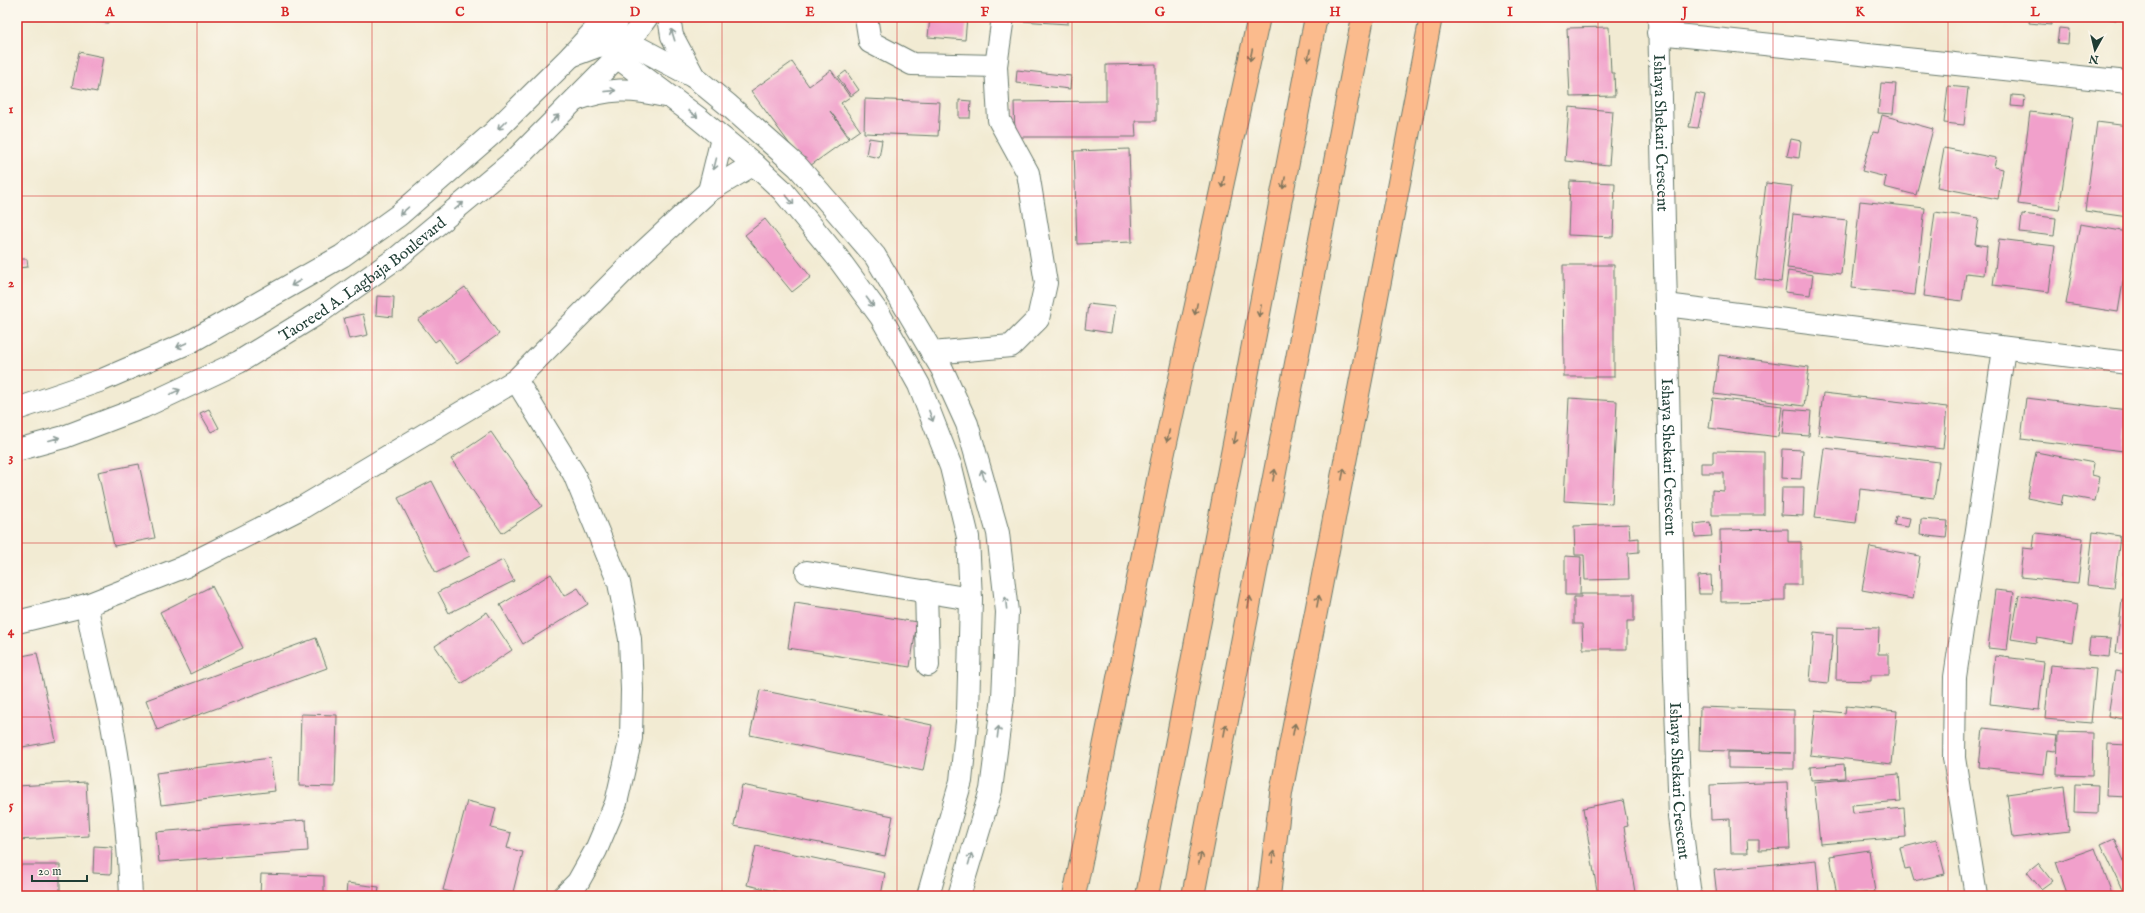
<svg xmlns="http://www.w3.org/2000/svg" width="2145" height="913" font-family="'IM FELL English',serif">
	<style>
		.building { fill: #f1a0cb }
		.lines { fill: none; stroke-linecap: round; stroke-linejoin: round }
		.minor-casing { stroke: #697a6c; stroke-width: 24 }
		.major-casing { stroke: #697a6c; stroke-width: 24 }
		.highway-casing { stroke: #697a6c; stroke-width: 24 }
		.minor { stroke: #fff; stroke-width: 22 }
		.major { stroke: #fbbb8d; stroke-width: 22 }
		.highway { stroke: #fbbb8d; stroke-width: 22 }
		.oneway { stroke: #8f9e9a }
		.oneway2 { stroke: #82765c }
		.grid { fill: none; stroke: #d62828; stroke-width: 1; stroke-opacity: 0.55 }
		.labels { text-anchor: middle; stroke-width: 3.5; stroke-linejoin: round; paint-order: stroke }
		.street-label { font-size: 16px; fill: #1f3d34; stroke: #fbf7ec }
		.neatline { fill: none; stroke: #d62828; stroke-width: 1.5 }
		.grid-label { font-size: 13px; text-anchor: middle; font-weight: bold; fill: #d62828 }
	</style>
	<rect width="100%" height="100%" fill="#fbf7ec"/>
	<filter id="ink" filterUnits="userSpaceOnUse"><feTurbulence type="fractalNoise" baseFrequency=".025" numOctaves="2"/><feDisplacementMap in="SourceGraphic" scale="8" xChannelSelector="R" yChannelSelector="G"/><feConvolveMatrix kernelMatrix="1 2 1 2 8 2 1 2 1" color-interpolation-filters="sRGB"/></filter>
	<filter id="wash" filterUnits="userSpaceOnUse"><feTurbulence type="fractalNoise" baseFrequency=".012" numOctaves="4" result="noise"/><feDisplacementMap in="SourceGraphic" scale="16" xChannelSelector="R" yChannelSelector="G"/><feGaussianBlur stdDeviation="0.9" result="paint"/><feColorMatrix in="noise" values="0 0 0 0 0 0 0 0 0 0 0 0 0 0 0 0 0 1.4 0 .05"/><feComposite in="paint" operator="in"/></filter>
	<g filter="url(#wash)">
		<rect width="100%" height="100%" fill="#f2ebd3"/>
		<g id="blocks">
			<path class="building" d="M55 17H109L108 23Z
				M930 17H967L965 40 928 37Z
				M1021 17H1068V24L1021 21Z
				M1806 17H1825V20Z
				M2030 17H2052L2051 25 2029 23Z
				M2100 17H2116V20Z
				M1609 27 1611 73H1614L1615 96 1570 97 1567 28Z
				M2059 28 2069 29 2068 44 2057 43Z
				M79 52 103 57 97 92 72 87Z
				M792 62 809 86 831 70 850 97 841 103 860 130 850 137 830 111 849 138 807 168 751 91Z
				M1156 64V121H1135L1136 137H1015L1014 102 1106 101V65Z
				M1017 70 1071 76 1070 89 1016 83Z
				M846 71 859 90 851 96 838 77Z
				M1881 83 1896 84 1893 114 1878 113Z
				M1948 86 1968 88 1964 125 1944 123Z
				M1696 93 1705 95 1698 128 1689 127Z
				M2012 95 2025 96 2024 107 2011 106Z
				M865 99 940 102 938 136 864 133Z
				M959 100 971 101 970 118H959Z
				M1569 107 1613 111 1609 165 1565 161Z
				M2030 112 2073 117 2059 210 2018 204Z
				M1882 115 1933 129 1916 195 1884 187 1886 177 1862 171 1873 132 1878 133Z
				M2097 122 2128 126V217L2085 211Z
				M869 138 882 140 879 158 866 155Z
				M1791 139 1801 141 1799 158 1787 156Z
				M1944 148 1996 158 1994 167 2003 169 1998 199 1937 187Z
				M1129 149 1132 242 1077 244 1074 151Z
				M1570 181 1615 183 1613 237 1568 235Z
				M1766 183 1792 186 1781 282 1755 279Z
				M1860 201 1925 208 1915 295 1851 288Z
				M1935 212 1979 218 1975 244 1987 246 1984 275 1966 273 1962 301 1924 296Z
				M1793 214 1847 220 1841 274 1787 268Z
				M2022 214 2056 218 2054 236 2020 232Z
				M765 219 811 277 792 292 745 235Z
				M2080 224 2128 232V252L2118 312 2066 304Z
				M1999 239 2055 246 2049 292 1993 285Z
				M17 259H27L28 267 17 268Z
				M1563 265H1614V377H1564Z
				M1788 271 1813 275 1810 295 1785 292Z
				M465 287 499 334 457 364 439 339 435 342 418 320Z
				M377 296 394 297 393 317 376 315Z
				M1088 304 1115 307 1111 333 1085 329Z
				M363 314 368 335 349 339 344 318Z
				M1719 355 1809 367 1804 406 1714 394Z
				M1823 393 1947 407 1943 449 1818 435Z
				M1569 398 1617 401 1612 504 1564 501Z
				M1713 398 1782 406 1778 437 1709 428Z
				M2026 398 2128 410 2124 451 2021 439Z
				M209 409 219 428 211 432 200 413Z
				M1785 409 1811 411 1809 436 1782 434Z
				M491 432 542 506 502 533 451 459Z
				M1824 448 1939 462 1934 498 1860 489 1856 523 1815 518Z
				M1782 449 1803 450 1801 479 1781 478Z
				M1713 451 1764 452V515H1712V490L1724 491V473H1701V463H1713Z
				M2036 452 2094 463 2092 475 2100 477 2095 501 2063 495 2061 505 2027 498Z
				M139 464 155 538 114 546 98 472Z
				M432 481 470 556 436 573 398 498Z
				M1782 487H1804L1803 516 1781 515Z
				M1896 516 1910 518 1908 527 1894 525Z
				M1921 519 1948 521 1946 538 1920 535Z
				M1710 522 1712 536 1695 537 1694 524Z
				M1629 524 1630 539 1639 538V552L1628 553 1629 579 1585 580 1584 555H1575L1574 526Z
				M1788 529V542H1801V585H1785V601L1721 602 1720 530Z
				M2093 532 2120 536 2114 588 2087 585Z
				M2035 533 2083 538 2078 583 2020 577 2023 548 2033 549Z
				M1870 547 1920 556 1913 599 1862 590Z
				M2127 552H2128V576L2124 575Z
				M1565 556 1581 557 1580 595H1565Z
				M503 560 514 581 449 613 438 592Z
				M551 574 564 596 578 588 588 604 523 644 500 605Z
				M1711 575 1712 594H1699L1698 576Z
				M212 586 243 648 190 674 160 612Z
				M1995 590 2014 592 2007 650 1988 648Z
				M1581 594H1634V621H1627V649H1583L1582 624H1574V597H1581Z
				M2019 595 2078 605 2072 643 2037 637 2036 643 2011 639Z
				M2122 599 2128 600V654L2116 653Z
				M795 603 917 622 910 667 788 648Z
				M487 612 512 650 461 684 435 646Z
				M1837 627 1879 628 1878 654H1889V675H1871V681L1836 680Z
				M1814 633 1833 635 1828 683 1810 681Z
				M316 638 327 668 157 730 146 700Z
				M2090 638 2111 639 2109 657 2088 655Z
				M37 653 56 741 17 748V657Z
				M1995 656 2044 662 2039 710 1990 704Z
				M2050 665 2096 669 2091 723 2045 719Z
				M2115 671 2128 673V720L2108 716Z
				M760 690 932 725 923 771 750 735Z
				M1846 706 1897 711 1892 764 1810 755 1815 710 1845 713Z
				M1700 707 1794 710V769L1728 768V752L1791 753 1699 750Z
				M301 714 337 715 335 787 299 786Z
				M1983 728 2057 736 2055 751 2047 750 2044 774 1979 767Z
				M2058 732 2093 733 2092 776 2057 775Z
				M2108 744 2128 745V797L2106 796Z
				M270 758 275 791 161 805 156 773Z
				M1844 764 1845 778 1811 780 1810 767Z
				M1899 774 1901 801 1852 805 1853 813 1904 808 1906 837 1820 844 1814 782Z
				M86 782 89 836 17 840V786Z
				M1787 782 1790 849 1759 850V840H1747L1748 853H1731L1730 819 1711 820 1710 785Z
				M2075 784 2098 785 2097 814 2074 813Z
				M742 785 893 816 885 856 734 826Z
				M2064 786 2069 831 2013 838 2007 794Z
				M1623 800 1628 826 1624 827 1635 892 1641 891 1642 896H1598L1583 808Z
				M467 801 496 808 491 828 511 833 507 848 523 852 512 896H467L443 890Z
				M306 820 308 851 159 862 156 832Z
				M2114 838 2128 870V896H2125L2101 844Z
				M1936 839 1945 874 1914 881 1910 868 1905 869 1900 848Z
				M94 846 112 847 111 874 93 873Z
				M756 846 885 873 881 896H799L747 885Z
				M2095 848 2113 896H2068L2056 862Z
				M1869 850 1875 892 1837 896 1830 856Z
				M1816 860 1819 893 1790 896H1717L1714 870Z
				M2038 863 2052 881 2041 889 2027 872Z
				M17 865H60V896H17Z
				M261 874 324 876V896H260Z
				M347 883 379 887 378 896H346Z
				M155 892 224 895V896H155Z"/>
		</g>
	</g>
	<g filter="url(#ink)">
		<use href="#blocks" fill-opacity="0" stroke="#697a6c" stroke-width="1"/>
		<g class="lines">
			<g class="minor-casing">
				<g id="minor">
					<path d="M615 17 617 57 697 117 754 164 782 190 837 257 881 317 919 385 951 467 968 537 971 599 968 712 961 781 928 896"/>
					<path d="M669 17 672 36 694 77"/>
					<path d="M866 17 870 42 912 64 996 66"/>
					<path id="s1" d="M1659 17 1675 678 1680 817 1690 896"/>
					<path d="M1658 33 2128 82"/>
					<path d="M571 56 598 46 628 42 694 77 727 104 798 167 875 256 942 369 967 424 998 533 1007 612 1003 697 991 790 959 896"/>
					<path d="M575 100C609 88 630 88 665 96"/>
					<path d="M709 191 722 138"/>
					<path d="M1666 305 2128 363"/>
					<path d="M932 353 1011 346 1038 319 1046 283 1028 173 999 120 996 66 1003 17"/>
					<path d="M516 380 574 474 619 583 630 639 632 690 631 738 616 803 596 850 578 882 564 896"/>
					<path d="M17 409 102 380 190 342 342 256 399 215 493 133 571 56 607 17"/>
					<path id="s2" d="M17 450 64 437 143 407 239 362 317 314 398 257 517 158 617 57 647 17"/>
					<path d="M807 572 971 599"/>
					<path d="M926 591 928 665"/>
					<path d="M87 605C93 649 107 692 114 736 123 788 129 843 131 896"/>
					<path d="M17 622 87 605 186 566 303 507 516 380 641 254 709 191 754 164"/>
					<path d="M1976 896 1954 758 1955 677 2004 349"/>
				</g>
			</g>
			<g class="major-casing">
				<path id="major" d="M1147 896 1316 17
					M1269 896 1281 793 1431 17"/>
			</g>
			<g class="highway-casing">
				<path id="highway" d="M1074 896 1160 470 1259 17
					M1193 896 1363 17"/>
			</g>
			<use href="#minor" class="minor"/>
			<use href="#major" class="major"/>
			<use href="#highway" class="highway"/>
		</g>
		<defs><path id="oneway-shaft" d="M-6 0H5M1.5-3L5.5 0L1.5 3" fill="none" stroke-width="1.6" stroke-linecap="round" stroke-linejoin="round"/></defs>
		<g class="oneway">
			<use href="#oneway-shaft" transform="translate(673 35) rotate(-107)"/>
			<use href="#oneway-shaft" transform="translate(610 91) rotate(-6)"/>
			<use href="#oneway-shaft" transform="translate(693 114) rotate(37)"/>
			<use href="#oneway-shaft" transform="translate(555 119) rotate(-46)"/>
			<use href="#oneway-shaft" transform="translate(502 125) rotate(135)"/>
			<use href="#oneway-shaft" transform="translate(715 164) rotate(104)"/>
			<use href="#oneway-shaft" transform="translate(790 200) rotate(51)"/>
			<use href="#oneway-shaft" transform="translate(459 206) rotate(-40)"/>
			<use href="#oneway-shaft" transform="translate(404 211) rotate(139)"/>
			<use href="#oneway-shaft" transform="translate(296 283) rotate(150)"/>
			<use href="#oneway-shaft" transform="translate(870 302) rotate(53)"/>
			<use href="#oneway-shaft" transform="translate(182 345) rotate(156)"/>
			<use href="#oneway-shaft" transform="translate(175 392) rotate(-25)"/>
			<use href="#oneway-shaft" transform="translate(931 416) rotate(69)"/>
			<use href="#oneway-shaft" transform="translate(54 439) rotate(-16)"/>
			<use href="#oneway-shaft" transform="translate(983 475) rotate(-106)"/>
			<use href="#oneway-shaft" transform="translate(1006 603) rotate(-96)"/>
			<use href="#oneway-shaft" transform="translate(998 732) rotate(-83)"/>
			<use href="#oneway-shaft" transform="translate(970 859) rotate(-74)"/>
		</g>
		<g class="oneway2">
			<use href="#oneway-shaft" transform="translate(1251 55) rotate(102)"/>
			<use href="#oneway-shaft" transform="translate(1309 55) rotate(101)"/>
			<use href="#oneway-shaft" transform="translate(1223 182) rotate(102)"/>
			<use href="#oneway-shaft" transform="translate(1284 183) rotate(101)"/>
			<use href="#oneway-shaft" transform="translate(1196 309) rotate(102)"/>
			<use href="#oneway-shaft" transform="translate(1260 311) rotate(101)"/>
			<use href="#oneway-shaft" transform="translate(1168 436) rotate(103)"/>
			<use href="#oneway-shaft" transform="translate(1235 438) rotate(101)"/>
			<use href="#oneway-shaft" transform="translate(1343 474) rotate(-79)"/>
			<use href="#oneway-shaft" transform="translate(1274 475) rotate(-79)"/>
			<use href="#oneway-shaft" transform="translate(1318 601) rotate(-79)"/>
			<use href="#oneway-shaft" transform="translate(1249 602) rotate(-79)"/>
			<use href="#oneway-shaft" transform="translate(1294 729) rotate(-79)"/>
			<use href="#oneway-shaft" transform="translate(1225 730) rotate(-79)"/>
			<use href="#oneway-shaft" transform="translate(1273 857) rotate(-82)"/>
			<use href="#oneway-shaft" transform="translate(1200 858) rotate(-79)"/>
		</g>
	</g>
	<path class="grid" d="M197 17V896M372 17V896M547 17V896M722 17V896M897 17V896M1072 17V896M1248 17V896M1423 17V896M1598 17V896M1773 17V896M1948 17V896M17 196H2128M17 370H2128M17 543H2128M17 717H2128"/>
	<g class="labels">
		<g class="street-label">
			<text dy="6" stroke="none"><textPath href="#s1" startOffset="116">Ishaya Shekari Crescent</textPath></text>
			<text dy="6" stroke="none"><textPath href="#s2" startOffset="388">Taoreed A. Lagbaja Boulevard</textPath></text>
			<text dy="6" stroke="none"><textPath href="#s1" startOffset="440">Ishaya Shekari Crescent</textPath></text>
			<text dy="6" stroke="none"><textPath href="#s1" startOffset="764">Ishaya Shekari Crescent</textPath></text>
		</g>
	</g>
	<rect width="2145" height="913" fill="none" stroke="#fbf7ec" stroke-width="44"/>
	<g transform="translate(2095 50) rotate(188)" stroke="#fbf7ec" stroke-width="3" paint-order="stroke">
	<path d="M0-3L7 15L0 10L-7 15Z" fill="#1f3d34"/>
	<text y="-6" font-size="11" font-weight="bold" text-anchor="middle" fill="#1f3d34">N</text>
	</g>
	<path d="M32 875v6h55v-6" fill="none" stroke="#1f3d34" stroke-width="2"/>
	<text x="38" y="875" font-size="12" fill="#1f3d34" stroke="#fbf7ec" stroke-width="3" paint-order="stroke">20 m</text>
	<rect x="22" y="22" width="2101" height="869" class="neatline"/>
	<g class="grid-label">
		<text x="110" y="16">A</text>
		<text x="285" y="16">B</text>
		<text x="460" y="16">C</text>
		<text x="635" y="16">D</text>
		<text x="810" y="16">E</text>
		<text x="985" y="16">F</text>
		<text x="1160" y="16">G</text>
		<text x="1335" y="16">H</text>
		<text x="1510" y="16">I</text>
		<text x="1685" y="16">J</text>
		<text x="1860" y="16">K</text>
		<text x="2035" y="16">L</text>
		<text x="11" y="113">1</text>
		<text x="11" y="287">2</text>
		<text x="11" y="461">3</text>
		<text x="11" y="635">4</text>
		<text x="11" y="809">5</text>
	</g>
</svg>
